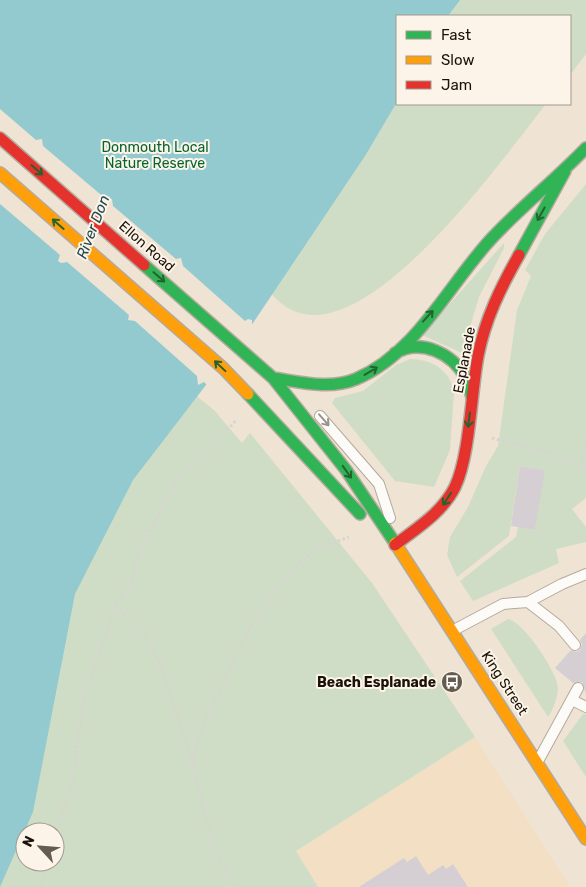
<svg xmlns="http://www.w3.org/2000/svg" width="586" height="887" font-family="Rubik,sans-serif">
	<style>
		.built { fill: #f2dfc4 }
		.green { fill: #cfddc7; fill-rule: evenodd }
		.water { fill: #93cacf }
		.pier { fill: #efe3d3 }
		.building { fill: #d5cfd4 }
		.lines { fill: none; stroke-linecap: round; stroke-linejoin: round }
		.lane-casing { stroke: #b3aa9e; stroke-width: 12 }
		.fast-casing { stroke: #b3aa9e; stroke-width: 14 }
		.slow-casing { stroke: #b3aa9e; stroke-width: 14 }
		.jam-casing { stroke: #b3aa9e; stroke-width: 14 }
		.path { stroke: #d7d4cf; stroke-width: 3; stroke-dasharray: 2.5 2.5; stroke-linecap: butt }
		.lane { stroke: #fdfbf8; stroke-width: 10 }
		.fast { stroke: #30b455; stroke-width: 11 }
		.slow { stroke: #ff9f0a; stroke-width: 11 }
		.jam { stroke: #e5322d; stroke-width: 11 }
		.oneway { stroke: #25632e }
		.oneway2 { stroke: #97928c }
		.labels { text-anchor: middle; stroke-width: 4; stroke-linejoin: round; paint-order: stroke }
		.park-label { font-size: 14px; fill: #066431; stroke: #fcf4e8 }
		.street-label { font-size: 14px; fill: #1a1208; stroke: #fcf4e8 }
		.poi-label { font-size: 14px; font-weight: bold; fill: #1a1208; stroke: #fcf4e8; text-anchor: end }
		.water-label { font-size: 15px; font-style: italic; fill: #21494f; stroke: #fcf4e8 }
	</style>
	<rect width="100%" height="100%" fill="#efe3d3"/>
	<path class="built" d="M475 737 570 887H318L296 851Z"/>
	<path class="green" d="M0 0H586V54L570 75V16H397V104H546C504 157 377 336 300 313 280 308 267 288 254 274L170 374 215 411 242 443 250 433 372 583 475 737 296 851 318 887H0ZM25 832H55V862H25Z
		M586 184V498L572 509 586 527V542L556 549 559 563 473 601 460 581 516 537 518 527 535 530 544 470 520 466 509 536 457 577 447 555 450 537 468 507 486 466 498 446 517 310 531 276 525 270 545 234Z
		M504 243V248L479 297 462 353 422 335Z
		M410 359C432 359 450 370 454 392L450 450 434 487 395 481 332 403 335 398 363 391 396 365Z
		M508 619C523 621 558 673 558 688 558 697 553 710 548 717L491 629Z
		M583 714H586V777L563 741Z"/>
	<path class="water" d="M0 0H460L448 16H397V102L365 156 249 329 133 480 75 594 33 812 0 887Z"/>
	<path class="pier" d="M0 109 36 140 42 139 43 146 106 199H112L113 206 176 259 181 258 183 266 245 321 248 319 252 320V328L208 386 204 382 198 385 197 376 135 321 128 320 129 315 67 262 61 263 58 261 60 255 0 204Z"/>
	<path class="building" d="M520 466 545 470 535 530 511 526Z
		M586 633V694L582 682 573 683 555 668 571 650 576 652 580 650 582 644 580 640Z
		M416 856 428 875 443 865 446 869 453 864 468 887H359L404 858 407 862Z"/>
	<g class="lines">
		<g class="lane-casing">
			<path id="lane" d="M320 416 379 484 390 518
				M528 602 562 584 586 574
				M454 630 503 604 528 602 559 626 575 645
				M572 700 586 707
				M538 761 578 688"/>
		</g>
		<g class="fast-casing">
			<path id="fast" d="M519 255 565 171
				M144 265 273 378 346 470 395 543
				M395 353C421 338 452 353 466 378 469 384 470 391 472 397
				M273 378C300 382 330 390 356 379 417 353 449 284 492 238 522 206 556 179 586 148
				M248 394 360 514"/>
		</g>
		<g class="slow-casing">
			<path id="slow" d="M0 173 223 368 248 394
				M395 543 586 839"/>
		</g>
		<g class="jam-casing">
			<path id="jam" d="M0 138 144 265
				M395 545C417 528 442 513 455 487 470 455 471 393 478 356 485 319 501 287 519 255"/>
		</g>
		<path class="path" d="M492 438 555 454 586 471
			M586 441 583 458 586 469
			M116 606 145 635 162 668 194 769 213 845 233 887
			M194 769 195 748 202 728 250 627 268 600 298 564 316 549 349 537
			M55 835 72 785 84 696 116 606 132 581 139 549 179 478 206 455 237 419
			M41 887 47 862"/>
		<use href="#lane" class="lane"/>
		<use href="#fast" class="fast"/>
		<use href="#slow" class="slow"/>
		<use href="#jam" class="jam"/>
	</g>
	<defs><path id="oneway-shaft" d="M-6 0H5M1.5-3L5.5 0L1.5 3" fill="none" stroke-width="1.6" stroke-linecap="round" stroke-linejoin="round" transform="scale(1.25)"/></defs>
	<g class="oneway">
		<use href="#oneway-shaft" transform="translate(37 170) rotate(41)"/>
		<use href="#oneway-shaft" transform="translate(541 214) rotate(119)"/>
		<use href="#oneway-shaft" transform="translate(58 224) rotate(-139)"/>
		<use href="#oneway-shaft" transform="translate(159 277) rotate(41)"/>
		<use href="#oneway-shaft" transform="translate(428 316) rotate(-48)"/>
		<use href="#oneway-shaft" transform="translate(220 366) rotate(-137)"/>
		<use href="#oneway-shaft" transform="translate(371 371) rotate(-31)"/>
		<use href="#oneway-shaft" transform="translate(469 420) rotate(97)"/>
		<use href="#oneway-shaft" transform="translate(347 472) rotate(55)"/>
		<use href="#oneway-shaft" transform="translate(447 499) rotate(123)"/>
	</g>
	<use class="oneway2" href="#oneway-shaft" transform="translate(324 420) rotate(49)"/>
	<defs>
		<g id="bus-disc" transform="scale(1.125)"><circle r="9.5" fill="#655b4f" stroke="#fcf4e8"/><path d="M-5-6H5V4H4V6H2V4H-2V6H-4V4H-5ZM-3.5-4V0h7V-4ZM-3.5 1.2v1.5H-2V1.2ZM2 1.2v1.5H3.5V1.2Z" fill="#fff"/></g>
	</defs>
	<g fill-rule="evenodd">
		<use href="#bus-disc" x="452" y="682"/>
	</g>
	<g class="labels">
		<g class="park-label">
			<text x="155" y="152">Donmouth Local<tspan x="155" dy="16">Nature Reserve</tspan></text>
		</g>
		<g class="street-label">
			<text transform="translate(147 246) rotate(41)" y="5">Ellon Road</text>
			<text transform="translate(464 360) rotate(-79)" y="5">Esplanade</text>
			<text transform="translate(505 683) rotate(57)" y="5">King Street</text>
		</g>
		<g class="poi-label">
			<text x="436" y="687">Beach Esplanade</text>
		</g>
		<g class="water-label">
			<text transform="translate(93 227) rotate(-69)" y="5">River Don</text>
		</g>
	</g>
	<rect x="396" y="15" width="175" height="90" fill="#fcf4e8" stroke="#a29a8e"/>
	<rect x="406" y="31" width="25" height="8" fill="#30b455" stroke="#a29a8e"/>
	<text x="441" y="40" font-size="15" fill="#1a1208">Fast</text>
	<rect x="406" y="56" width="25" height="8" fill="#ff9f0a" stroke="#a29a8e"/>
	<text x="441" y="65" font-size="15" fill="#1a1208">Slow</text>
	<rect x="406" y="81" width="25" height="8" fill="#e5322d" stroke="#a29a8e"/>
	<text x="441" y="90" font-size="15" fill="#1a1208">Jam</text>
	<g transform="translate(40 847) rotate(296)"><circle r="24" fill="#fcf4e8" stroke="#a29a8e"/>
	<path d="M0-4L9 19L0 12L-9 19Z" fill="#655b4f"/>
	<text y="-8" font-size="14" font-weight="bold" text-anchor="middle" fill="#1a1208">N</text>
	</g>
</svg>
